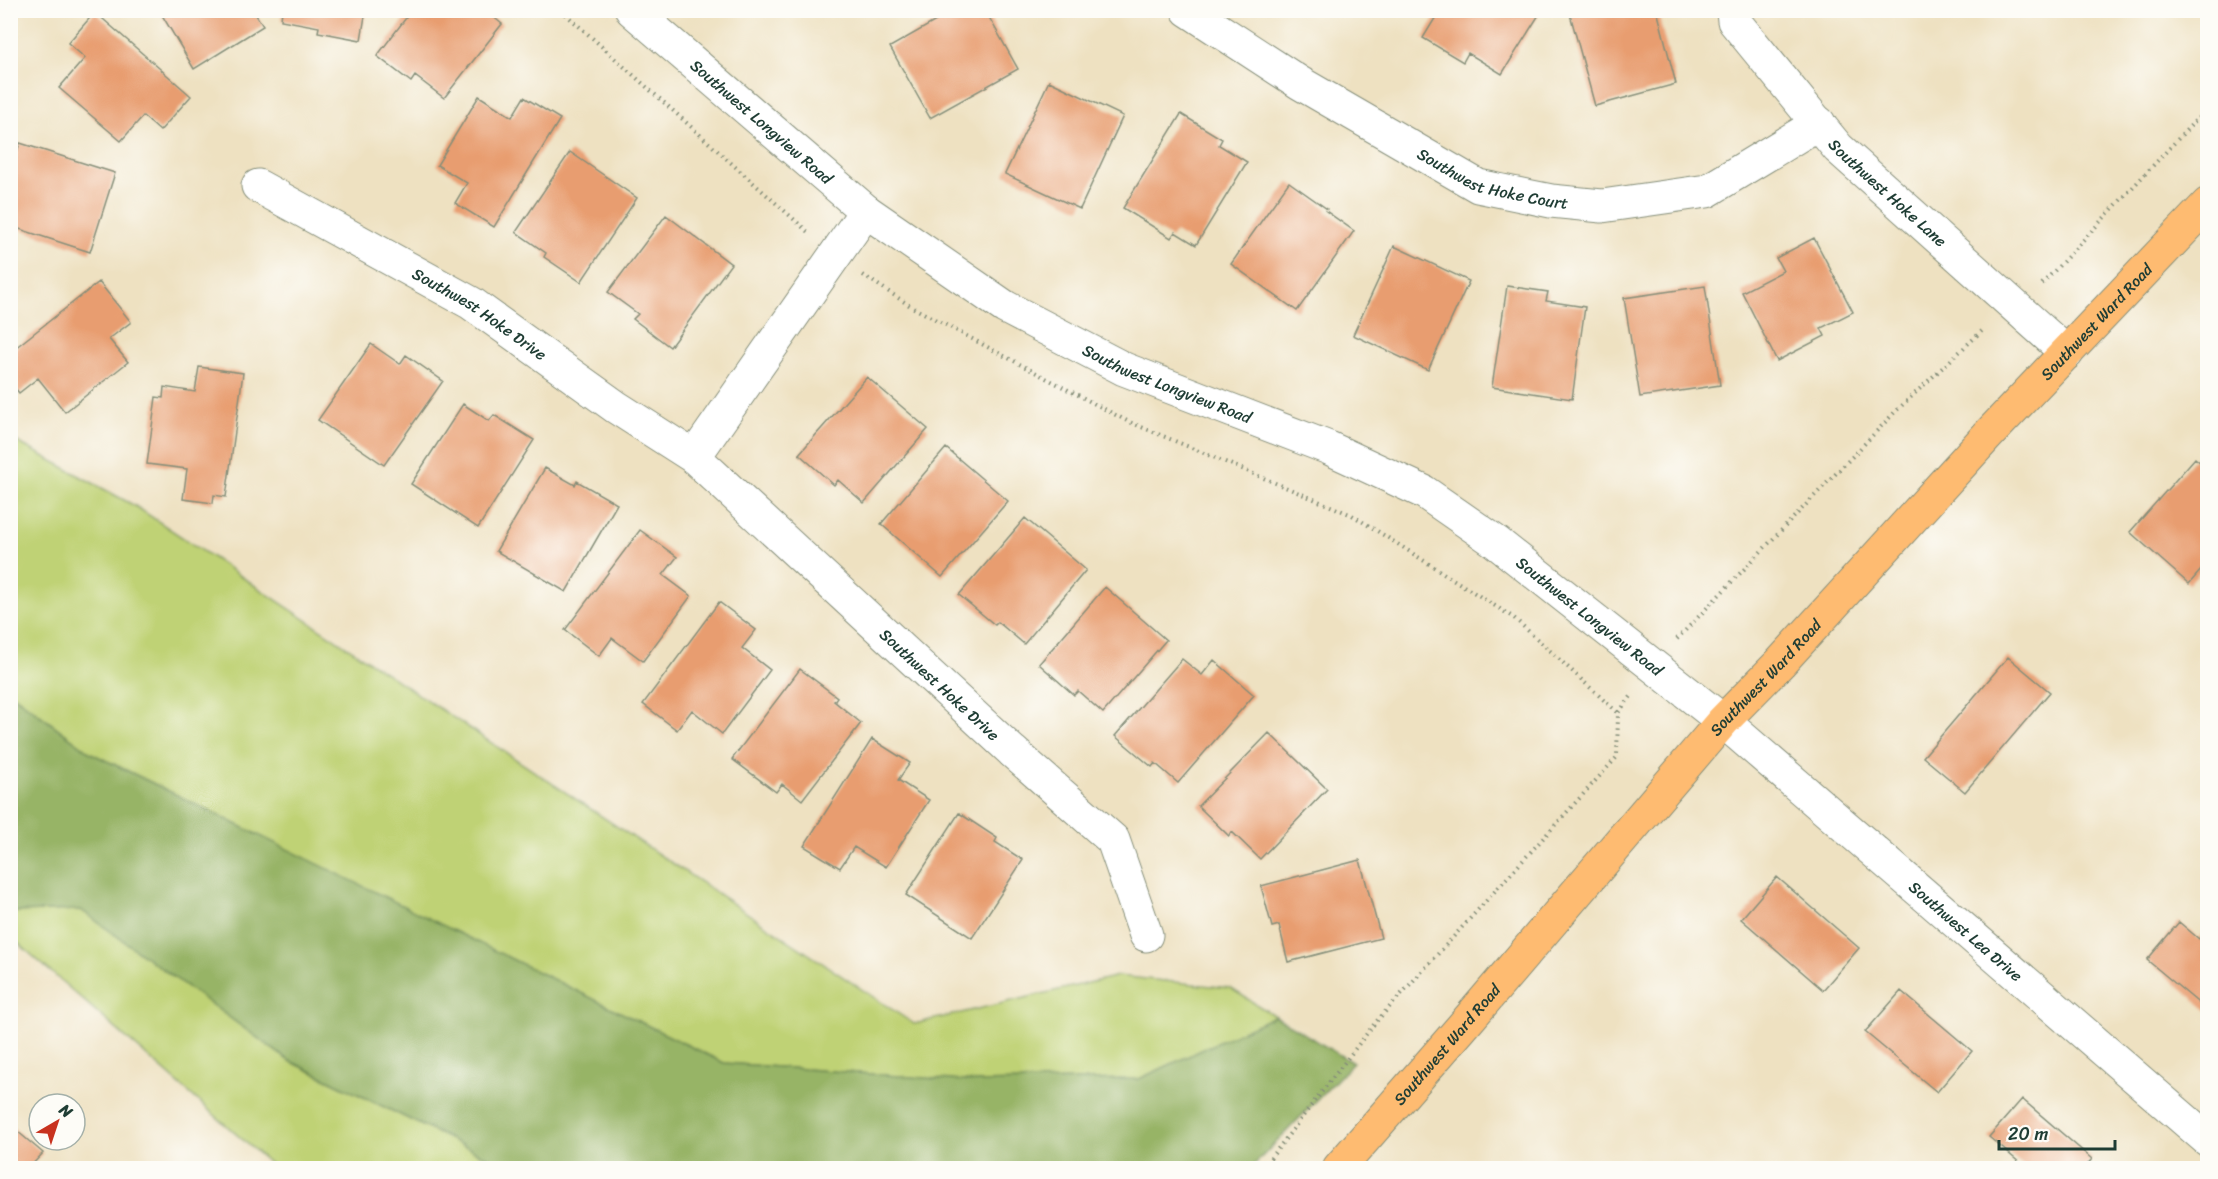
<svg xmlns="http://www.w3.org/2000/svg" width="2218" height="1179" font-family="Sriracha,sans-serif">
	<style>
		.green { fill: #bfd275; stroke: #6f8854; stroke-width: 1.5 }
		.forest { fill: #97b466; stroke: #5b784d; stroke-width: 1.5 }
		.building { fill: #e89d70 }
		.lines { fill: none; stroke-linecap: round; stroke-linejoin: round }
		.minor-casing { stroke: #868f7a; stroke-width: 35 }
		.major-casing { stroke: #868f7a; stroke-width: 35 }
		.path { stroke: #868f7a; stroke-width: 4; stroke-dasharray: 1.5 4.5; stroke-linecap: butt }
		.minor { stroke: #fff; stroke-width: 33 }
		.major { stroke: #febb71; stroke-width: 33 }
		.labels { text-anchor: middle; stroke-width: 6; stroke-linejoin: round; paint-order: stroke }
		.street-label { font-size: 16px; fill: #1f3d34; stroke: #fdfcf7 }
	</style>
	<rect width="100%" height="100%" fill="#fdfcf7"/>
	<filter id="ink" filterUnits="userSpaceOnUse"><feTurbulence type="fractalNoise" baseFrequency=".0167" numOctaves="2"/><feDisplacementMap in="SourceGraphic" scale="12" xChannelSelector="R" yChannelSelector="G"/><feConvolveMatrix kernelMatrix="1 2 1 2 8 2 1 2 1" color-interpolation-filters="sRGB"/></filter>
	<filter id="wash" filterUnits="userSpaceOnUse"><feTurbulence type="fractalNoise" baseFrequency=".008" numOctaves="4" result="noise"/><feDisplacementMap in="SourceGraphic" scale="24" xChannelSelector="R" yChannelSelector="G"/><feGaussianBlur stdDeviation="1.35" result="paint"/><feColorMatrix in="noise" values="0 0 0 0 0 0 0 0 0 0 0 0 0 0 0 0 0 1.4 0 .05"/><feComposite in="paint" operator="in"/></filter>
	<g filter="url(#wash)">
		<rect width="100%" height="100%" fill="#eee1c1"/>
		<path class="green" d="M10 438 135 506 914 1024 1118 976 1230 988 1275 1016 1139 1079 977 1082 724 1063 91 753 11 693Z
			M81 910 288 1060 509 1168H275L11 937V912Z"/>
		<path class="forest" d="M10 693 91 753 724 1063 977 1082 1139 1079 1275 1016 1353 1063 1251 1168H509L288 1060 81 910 11 912Z"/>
		<g id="blocks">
			<path class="building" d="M159 10H253L263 26 194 69Z
				M282 10H366L361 40 318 32 319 27 281 20Z
				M412 10H461L467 15 470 10H485L502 24 444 98 415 76 411 82 377 56Z
				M955 10H985L1018 69 930 118 890 47Z
				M1440 10H1542L1502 74 1468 53 1463 62 1423 38Z
				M1584 10H1657L1676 84 1595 106 1570 14Z
				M95 12 191 96 160 131 143 116 121 141 59 88 85 58 68 43Z
				M1049 81 1123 116 1080 209 1005 174Z
				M479 96 512 117 524 97 560 119 494 227 455 203 467 183 437 165Z
				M1181 114 1222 139 1219 145 1247 162 1196 245 1175 232 1171 238 1123 208Z
				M20 143 115 173 90 252 10 226V172Z
				M570 152 637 198 581 282 544 257 546 253 516 232Z
				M1289 182 1327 209 1326 211 1354 231 1297 311 1231 264Z
				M666 215 731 264 670 347 633 319 638 314 608 292Z
				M1814 238 1853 312 1821 328 1825 336 1777 361 1742 292 1783 271 1776 258Z
				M1394 246 1469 281 1428 370 1353 335Z
				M99 282 131 322 109 339 128 362 65 412 38 378 19 393 10 382V352Z
				M1507 286 1548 292 1546 301 1585 307 1572 399 1492 387Z
				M1705 286 1720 385 1640 397 1624 298Z
				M371 344 400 364 406 355 443 381 384 465 318 420Z
				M199 367 243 373 226 497 214 495 213 503 183 499 187 469 147 464 156 397 163 398 164 387 195 392Z
				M867 377 928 429 864 503 838 480 834 485 799 454Z
				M463 404 489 421 494 415 534 440 478 528 411 484Z
				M946 448 1008 501 942 577 881 524Z
				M2195 458 2208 469V562L2189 584 2130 532Z
				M545 468 575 485 577 481 617 504 566 592 496 551Z
				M1025 518 1086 570 1024 644 998 622 995 625 959 595Z
				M640 530 677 557 663 575 691 596 643 661 612 638 599 656 565 630Z
				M1105 587 1166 640 1103 713 1078 691 1074 695 1039 664Z
				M719 602 756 630 742 648 770 670 722 734 692 710 677 730 643 704Z
				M2008 657 2050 692 1965 792 1923 757Z
				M1182 659 1202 675 1214 660 1254 695 1178 783 1155 763 1152 767 1115 736Z
				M800 669 837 697 834 701 861 723 802 800 782 784 776 792 732 759Z
				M1269 733 1327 789 1260 859 1232 832 1229 836 1198 806Z
				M872 739 910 763 898 780 929 800 886 867 854 847 840 868 804 846Z
				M959 813 997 838 995 842 1023 860 972 938 906 895Z
				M1360 860 1381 938 1288 962 1279 925 1272 927 1261 886Z
				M1777 877 1859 948 1823 990 1741 919Z
				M2179 922 2199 939 2208 929V1011L2147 960Z
				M1901 991 1972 1051 1937 1092 1865 1032Z
				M2022 1099 2092 1159 2084 1168H2026L1989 1137Z
				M10 1125 43 1153 29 1168H10Z"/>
		</g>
	</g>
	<g filter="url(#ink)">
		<use href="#blocks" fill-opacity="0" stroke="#868f7a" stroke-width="1.5"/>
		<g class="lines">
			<g class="minor-casing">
				<g id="minor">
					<path id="s1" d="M632 10 866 211 1005 307 1124 369 1329 448 1424 492 1496 542 1723 721 2208 1140"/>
					<path id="s2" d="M1188 10 1300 83 1478 186 1551 201 1602 206 1707 191 1819 123"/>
					<path id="s3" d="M1733 10 1734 21 1838 148 2067 353"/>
					<path id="s4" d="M258 186 471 303 616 407 694 457 1012 751 1113 840 1146 935"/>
					<path d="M694 457 866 211"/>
				</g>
			</g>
			<g class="major-casing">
				<g id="major">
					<path id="s5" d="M1339 1168 1462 1027 1723 721 1781 662 1987 436 2208 204"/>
				</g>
			</g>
			<path class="path" d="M561 10 808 232
				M863 275 912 307 1127 421 1352 515 1514 618 1618 713
				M2042 284 2208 107
				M1677 639 1896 411 1984 329
				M1263 1168 1375 1023 1617 757 1618 713 1633 694"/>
			<use href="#minor" class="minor"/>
			<use href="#major" class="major"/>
		</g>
	</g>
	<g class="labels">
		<g class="street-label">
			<text dy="6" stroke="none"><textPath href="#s1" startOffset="171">Southwest Longview Road</textPath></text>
			<text dy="6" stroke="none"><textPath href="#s2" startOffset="351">Southwest Hoke Court</textPath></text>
			<text dy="6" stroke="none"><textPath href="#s3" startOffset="242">Southwest Hoke Lane</textPath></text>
			<text dy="6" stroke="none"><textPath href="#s4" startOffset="256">Southwest Hoke Drive</textPath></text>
			<text dy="6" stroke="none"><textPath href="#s5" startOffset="1136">Southwest Ward Road</textPath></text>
			<text dy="6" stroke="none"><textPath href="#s1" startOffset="657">Southwest Longview Road</textPath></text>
			<text dy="6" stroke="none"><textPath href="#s1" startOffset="1143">Southwest Longview Road</textPath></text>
			<text dy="6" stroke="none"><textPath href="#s5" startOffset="650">Southwest Ward Road</textPath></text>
			<text dy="6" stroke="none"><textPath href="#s4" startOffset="849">Southwest Hoke Drive</textPath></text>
			<text dy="6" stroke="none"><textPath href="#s1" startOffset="1634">Southwest Lea Drive</textPath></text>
			<text dy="6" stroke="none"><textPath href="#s5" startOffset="164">Southwest Ward Road</textPath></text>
		</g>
	</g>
	<rect width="2218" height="1179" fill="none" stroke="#fdfcf7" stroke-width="36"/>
	<g transform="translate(57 1122) rotate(39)"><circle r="28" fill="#fdfcf7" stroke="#a4b0a9" stroke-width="1.5"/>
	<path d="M0-4.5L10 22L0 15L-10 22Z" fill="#c8321e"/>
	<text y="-9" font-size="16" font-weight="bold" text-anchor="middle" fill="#1f3d34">N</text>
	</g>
	<path d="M1999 1140v9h116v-9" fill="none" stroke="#1f3d34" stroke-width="3"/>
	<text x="2008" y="1140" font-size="18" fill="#1f3d34" stroke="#fdfcf7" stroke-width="4.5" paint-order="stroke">20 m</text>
</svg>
